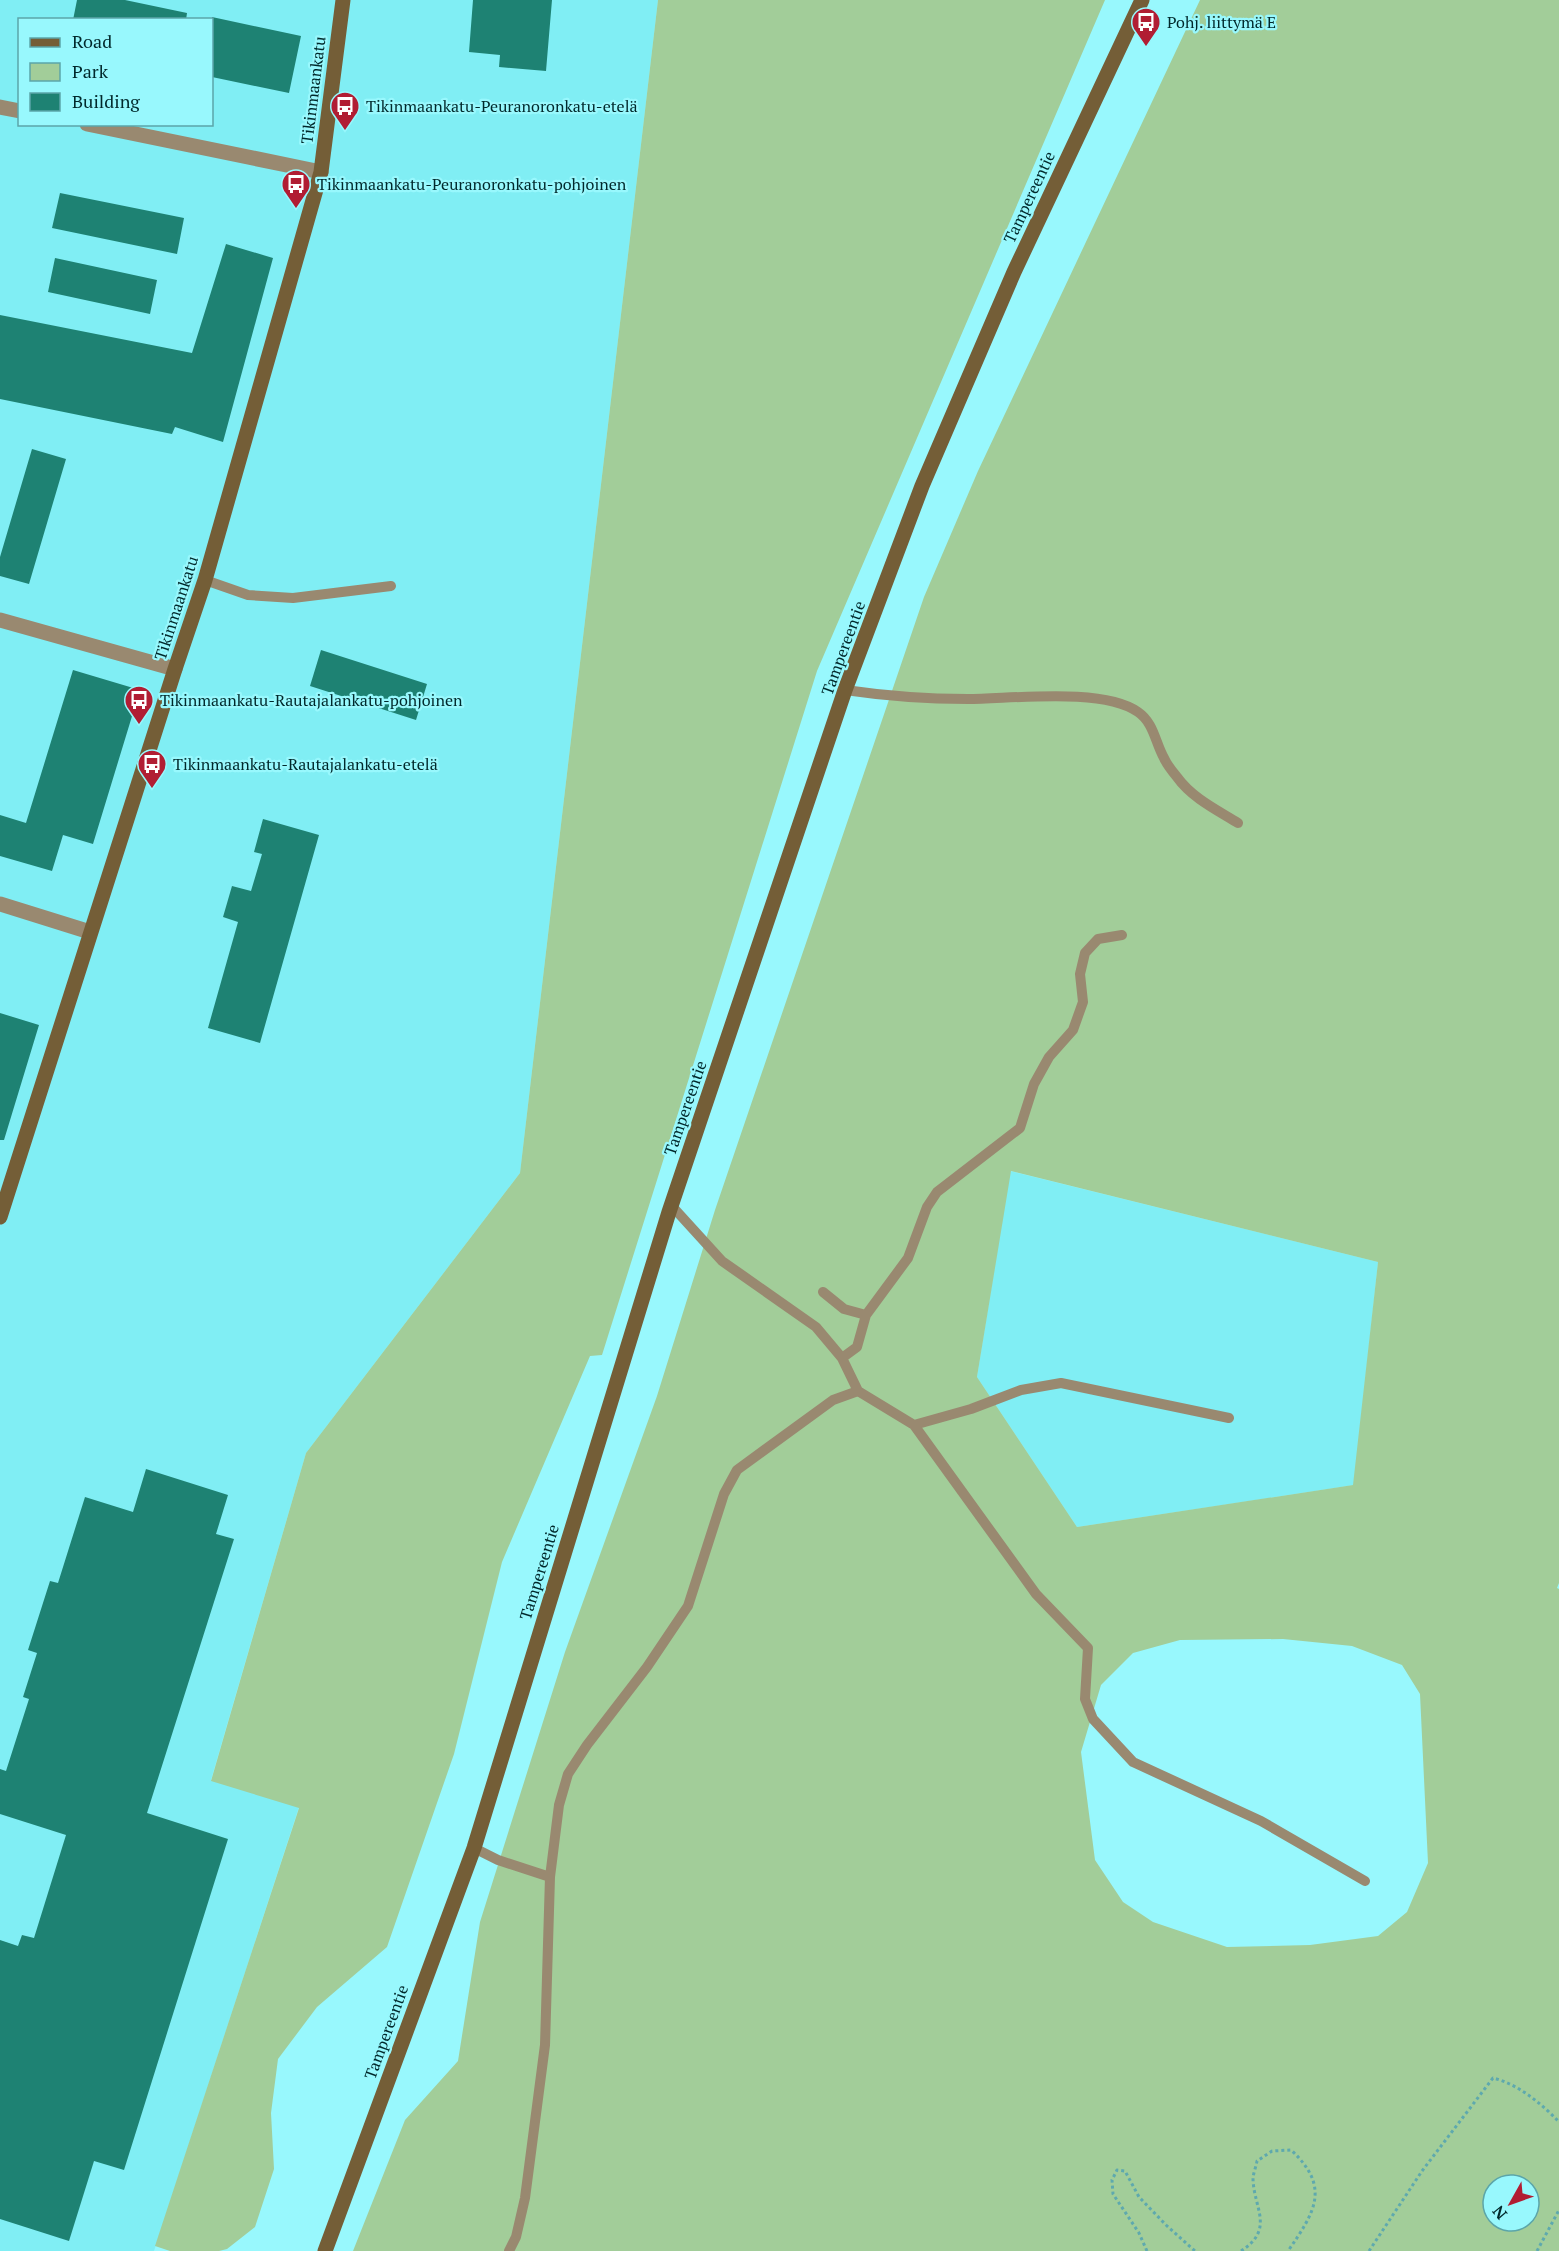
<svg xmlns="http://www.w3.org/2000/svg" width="1559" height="2251" font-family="'PT Serif',serif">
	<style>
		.built { fill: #80eef4; fill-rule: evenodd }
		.green { fill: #a2cd99; fill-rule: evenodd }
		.building { fill: #1e8273 }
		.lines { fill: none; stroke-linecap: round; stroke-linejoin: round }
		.path { stroke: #5ea9ae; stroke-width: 3; stroke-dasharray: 3 3; stroke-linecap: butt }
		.lane { stroke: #998970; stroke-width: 10 }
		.street { stroke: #998970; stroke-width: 15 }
		.secondary { stroke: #745e37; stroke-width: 15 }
		.labels { text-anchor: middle; stroke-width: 4.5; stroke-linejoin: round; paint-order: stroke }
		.poi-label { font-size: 16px; fill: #00282b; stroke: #98f8fd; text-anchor: start }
		.street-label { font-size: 16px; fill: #00282b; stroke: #98f8fd }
	</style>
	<rect width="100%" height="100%" fill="#98f8fd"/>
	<path class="built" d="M0 0H658L520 1173 306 1453 211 1780 299 1807 154 2251H0ZM20 20H212V124H20Z
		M1010 1171 1378 1262 1354 1485 1077 1527 977 1377Z"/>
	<path class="green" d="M658 0H1105L817 671 602 1355 590 1356 502 1562 454 1754 387 1947 317 2007 278 2059 271 2113 274 2169 255 2227 227 2249 219 2251H170L155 2246 299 1808 211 1781 306 1453 520 1173Z
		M1200 0H1559V1583L1557 1588 1559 1589V2251H353L405 2120 458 2061 480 1922 565 1652 657 1396 715 1210 924 597 978 471ZM1011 1171 1378 1262 1353 1485 1077 1527 977 1377ZM1283 1639 1352 1646 1402 1665 1420 1694 1428 1863 1407 1912 1378 1936 1310 1945 1227 1947 1153 1922 1123 1902 1095 1860 1081 1752 1101 1685 1133 1653 1180 1640ZM1493 2185H1529V2221H1493Z"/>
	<path class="building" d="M77 0H125L187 13 186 20H73Z
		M473 0H552L546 71 499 67 500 55 469 52Z
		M212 17 301 36 289 93 212 77Z
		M60 193 184 218 177 254 52 228Z
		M226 244 273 258 223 442 175 427 172 434 0 399V315L192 353Z
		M55 258 157 280 150 314 48 292Z
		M32 449 66 459 29 584 0 576V557Z
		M321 650 427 684 416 720 310 686Z
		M73 670 140 690 93 844 63 835 52 871 0 856V815L26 823Z
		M263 819 319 835 260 1043 208 1028 238 922 223 917 232 886 251 891 262 854 254 852Z
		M0 1013 39 1025 4 1140H0Z
		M146 1469 228 1495 216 1534 234 1539 147 1813 228 1839 124 2170 94 2161 69 2241 0 2219V1940L18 1946 22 1935 34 1938 66 1835 0 1814V1769L6 1771 29 1699 23 1697 37 1653 28 1650 50 1581 58 1583 85 1497 133 1512Z"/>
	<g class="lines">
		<path class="path" d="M1147 2251 1139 2233 1113 2194 1112 2180 1117 2170 1125 2171 1139 2197 1166 2225 1195 2251
			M1241 2251C1275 2229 1254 2209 1253 2179 1253 2174 1256 2167 1257 2161L1272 2151 1291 2150C1331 2187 1315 2212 1288 2251
			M1369 2251 1422 2171 1493 2078C1518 2084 1542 2104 1559 2122
			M1537 2251 1559 2210"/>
		<path class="lane" d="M205 580 248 595 293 598 391 586
			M845 690C886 696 927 699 968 699 1011 699 1103 687 1138 712 1154 723 1155 742 1164 758 1167 765 1172 771 1177 777 1192 798 1217 810 1238 823
			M671 1205 722 1261 816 1327 842 1358 858 1391 914 1425 1036 1594 1088 1648 1085 1699 1093 1719 1133 1762 1261 1821 1365 1881
			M823 1292 844 1309 866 1315
			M842 1358 857 1347 866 1315 908 1258 927 1207 937 1192 1020 1128 1034 1084 1049 1057 1073 1030 1083 1002 1080 974 1085 953 1098 939 1122 935
			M914 1425 971 1409 1021 1390 1061 1383 1229 1418
			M474 1848 498 1860 550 1877
			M509 2251 516 2237 525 2198 545 2045 550 1877 559 1805 568 1774 587 1745 647 1667 688 1606 724 1494 737 1470 833 1400 858 1391"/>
		<path class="street" d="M0 107 20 111
			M87 124 321 172
			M0 620 175 669
			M0 904 90 932"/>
		<path class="secondary" d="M0 1217 175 669 205 580 321 172 343 0
			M325 2251 474 1848 669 1212 845 690 922 486 1014 272 1142 0"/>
	</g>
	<defs>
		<g id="bus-pin" transform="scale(1.5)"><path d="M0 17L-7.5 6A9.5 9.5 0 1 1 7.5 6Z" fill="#b11d33" stroke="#98f8fd"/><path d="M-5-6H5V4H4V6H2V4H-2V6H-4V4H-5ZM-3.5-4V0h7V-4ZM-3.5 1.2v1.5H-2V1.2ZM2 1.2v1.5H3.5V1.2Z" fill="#fff"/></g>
	</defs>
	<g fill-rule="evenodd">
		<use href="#bus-pin" x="1146" y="22"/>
		<use href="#bus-pin" x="345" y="106"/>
		<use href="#bus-pin" x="296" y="184"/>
		<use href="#bus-pin" x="139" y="700"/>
		<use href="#bus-pin" x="152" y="764"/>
	</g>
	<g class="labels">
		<g class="poi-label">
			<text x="1167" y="28">Pohj. liittymä E</text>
			<text x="366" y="112">Tikinmaankatu-Peuranoronkatu-etelä</text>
			<text x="317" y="190">Tikinmaankatu-Peuranoronkatu-pohjoinen</text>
			<text x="160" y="706">Tikinmaankatu-Rautajalankatu-pohjoinen</text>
			<text x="173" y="770">Tikinmaankatu-Rautajalankatu-etelä</text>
		</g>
		<g class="street-label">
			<text transform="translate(313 90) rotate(-83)" y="6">Tikinmaankatu</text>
			<text transform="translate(1029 197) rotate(-65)" y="6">Tampereentie</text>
			<text transform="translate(176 608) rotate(-72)" y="6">Tikinmaankatu</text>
			<text transform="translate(843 648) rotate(-70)" y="6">Tampereentie</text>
			<text transform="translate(685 1108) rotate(-71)" y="6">Tampereentie</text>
			<text transform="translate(539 1572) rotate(-73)" y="6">Tampereentie</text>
			<text transform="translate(386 2032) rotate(-70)" y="6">Tampereentie</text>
		</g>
	</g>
	<rect x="18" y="18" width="195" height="108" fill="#98f8fd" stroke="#5ba5a9" stroke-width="1.5"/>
	<rect x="30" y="38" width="30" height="9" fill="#745e37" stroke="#5ba5a9" stroke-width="1.5"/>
	<text x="72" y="48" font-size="18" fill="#00282b">Road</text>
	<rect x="30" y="63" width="30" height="18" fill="#a2cd99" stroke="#5ba5a9" stroke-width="1.5"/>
	<text x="72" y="78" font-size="18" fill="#00282b">Park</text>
	<rect x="30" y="93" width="30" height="18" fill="#1e8273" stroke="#5ba5a9" stroke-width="1.5"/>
	<text x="72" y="108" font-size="18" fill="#00282b">Building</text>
	<g transform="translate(1511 2203) rotate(230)"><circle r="28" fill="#98f8fd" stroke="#5ba5a9" stroke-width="1.5"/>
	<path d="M0-4.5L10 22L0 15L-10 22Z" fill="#b11d33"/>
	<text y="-9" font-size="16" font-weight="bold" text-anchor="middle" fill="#00282b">N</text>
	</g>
</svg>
